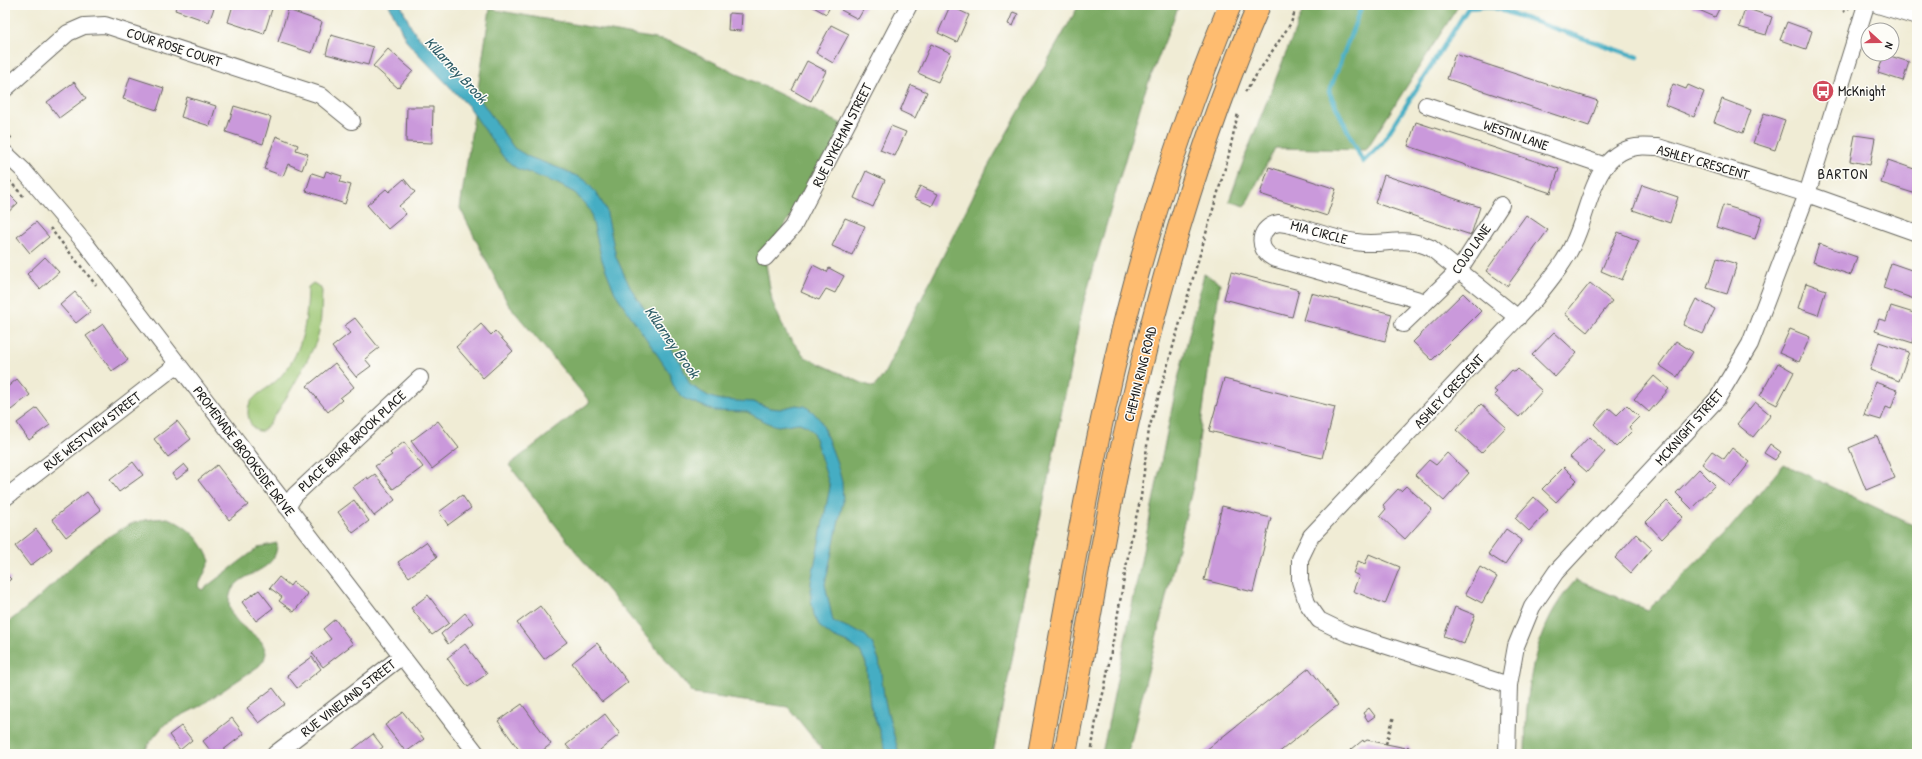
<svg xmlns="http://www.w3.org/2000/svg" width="1922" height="759" font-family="'Patrick Hand',sans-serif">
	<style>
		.green { fill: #9cc673; stroke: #5c7148 }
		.forest { fill: #7dab65; stroke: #4c6440 }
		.water { fill: #44adc3; stroke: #306470 }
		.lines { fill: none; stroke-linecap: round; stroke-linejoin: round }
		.stream { stroke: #44adc3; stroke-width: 4.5 }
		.building { fill: #ca99db }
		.minor-casing { stroke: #66655d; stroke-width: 18 }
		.highway-casing { stroke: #66655d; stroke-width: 24 }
		.path { stroke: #66655d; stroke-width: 2.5; stroke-dasharray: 3 3; stroke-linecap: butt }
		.minor { stroke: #fff; stroke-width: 16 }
		.highway { stroke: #febc70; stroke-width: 22 }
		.labels { text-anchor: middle; stroke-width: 3; stroke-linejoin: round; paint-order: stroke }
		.street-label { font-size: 14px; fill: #1c1c1c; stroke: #fdfcf7 }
		.poi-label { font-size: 14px; fill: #1c1c1c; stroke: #fdfcf7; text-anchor: start }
		.water-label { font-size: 15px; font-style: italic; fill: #2e5d67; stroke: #fdfcf7 }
		.neighbourhood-label { font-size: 15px; letter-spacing: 1px; fill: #1c1c1c; stroke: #fdfcf7 }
	</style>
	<rect width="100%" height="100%" fill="#fdfcf7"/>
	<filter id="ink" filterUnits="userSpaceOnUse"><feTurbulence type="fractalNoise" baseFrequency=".025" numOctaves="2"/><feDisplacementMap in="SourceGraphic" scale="8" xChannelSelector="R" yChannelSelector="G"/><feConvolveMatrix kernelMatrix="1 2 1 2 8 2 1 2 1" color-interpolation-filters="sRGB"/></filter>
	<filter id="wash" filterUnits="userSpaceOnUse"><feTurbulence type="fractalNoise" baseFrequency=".012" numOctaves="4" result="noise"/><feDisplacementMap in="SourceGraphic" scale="16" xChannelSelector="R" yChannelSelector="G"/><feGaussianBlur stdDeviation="0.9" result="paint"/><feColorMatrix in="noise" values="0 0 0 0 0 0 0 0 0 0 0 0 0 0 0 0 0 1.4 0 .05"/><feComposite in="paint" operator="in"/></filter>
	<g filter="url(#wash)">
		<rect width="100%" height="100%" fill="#f0ecd5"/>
		<path class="green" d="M313 283 320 287 322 291C321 306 322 324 317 339 313 352 272 427 262 431 258 432 254 429 252 426 248 419 247 412 249 405 255 393 267 390 276 381 303 356 307 322 308 287Z"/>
		<path class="forest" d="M1079 5H1179L1144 94 1083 305 993 754H826L788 707 694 694 580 557 509 465 590 402 508 304 460 208 490 9 672 42 846 126 765 258 772 301 786 333 805 357 862 383 874 387 883 376 986 170Z
			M1305 5H1459L1366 150 1275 148 1245 206 1229 201 1246 154Z
			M1204 274 1220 283 1193 486 1128 754H1102L1177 383Z
			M1784 464 1917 527V754H1525C1526 692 1531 627 1576 580L1648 610 1725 534Z
			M168 518C190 528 201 539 210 561L198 587 202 590 259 547 277 543C278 578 230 569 229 601 229 622 250 630 261 641 263 644 265 649 266 653L264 660 259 666 200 706 165 724 150 742 143 754H5V624C49 595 81 548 129 525 141 519 155 519 168 518Z"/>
		<path class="water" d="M389 5H401L411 27 420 39 443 57 479 98 514 148 529 157 564 170 585 180 597 194 606 209 616 257 630 287 681 364 690 385 710 397 721 400 753 402 770 408 780 409 796 405 805 406 813 412 821 421 837 463 842 482 843 502 825 584 833 621 865 635 872 643 879 660 885 702 899 754H887L870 704 866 663 860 651 850 644 833 637 820 627 814 615 811 599V582L830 487 813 432 807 426 799 423 778 426 770 424 747 412 715 411 685 399 674 388 669 372 615 293 602 260 590 210 575 193 556 183 516 168 504 158 469 107 407 42Z"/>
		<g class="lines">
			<path class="stream" d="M1362 5 1329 92 1363 162 1382 143 1468 8 1489 6 1638 57"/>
		</g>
		<g id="blocks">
			<path class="building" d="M177 5H215L209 22 175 10Z
				M233 5 273 6 264 34 228 22Z
				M810 5H831L826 14Z
				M844 5H866L858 19 841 10Z
				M1693 5H1721L1715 17 1692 7Z
				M950 6 969 15 957 42 938 33Z
				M1745 8 1772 17 1766 35 1739 27Z
				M288 10 322 22 312 53 278 42Z
				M1013 12 1018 14 1013 26 1008 24Z
				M729 13 742 14 741 31 728 30Z
				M1787 22 1812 31 1806 49 1780 40Z
				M831 25 849 34 833 63 816 53Z
				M331 35 373 47 368 65 326 54Z
				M931 44 951 53 938 82 918 73Z
				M388 49 413 71 398 88 373 66Z
				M1455 54 1598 101 1589 126 1447 79Z
				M1884 54 1909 62 1903 81 1878 73Z
				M807 61 826 71 811 101 792 90Z
				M130 77 164 88 157 110 123 99Z
				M74 82 86 98 59 118 47 102Z
				M1673 84 1686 89 1688 85 1704 92 1694 117 1665 105Z
				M911 85 927 92 915 118 900 111Z
				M187 97 216 106 210 126 181 117Z
				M1722 99 1751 110 1743 133 1714 122Z
				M234 106 271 117 263 144 226 132Z
				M407 107H433L432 143 406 142Z
				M1764 113 1785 120 1775 150 1753 143Z
				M1416 122 1559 169 1551 193 1408 146Z
				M891 126 906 132 895 156 880 150Z
				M1855 135 1875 138 1870 165 1850 161Z
				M276 136 298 145 296 150 308 154 302 170 288 164 283 176 264 169Z
				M1888 160 1917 170V181L1913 193 1881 183Z
				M1269 167 1336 189 1327 216 1260 194Z
				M326 171 342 176 340 182 351 185 345 204 306 191 312 173 324 177Z
				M866 171 885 180 873 207 854 198Z
				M1384 175 1480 207 1471 235 1375 203Z
				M404 179 415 192 399 206 406 214 388 229 367 205 386 189 389 192Z
				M1642 185 1678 197 1670 223 1633 210Z
				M920 186 938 194 932 206 914 198Z
				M5 190 18 203 5 215Z
				M1723 205 1762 217 1755 239 1716 227Z
				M1526 215 1548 230 1507 286 1486 271Z
				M845 218 865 226 852 255 832 246Z
				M36 222 49 237 30 253 17 237Z
				M1618 232 1639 241 1622 280 1601 271Z
				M1819 244 1857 257 1851 275 1813 262Z
				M45 257 59 272 40 289 27 274Z
				M1717 258 1737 264 1727 294 1707 288Z
				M1891 263 1917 272V300L1883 288Z
				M813 265 827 272 829 268 844 276 835 293 826 289 819 300 801 292Z
				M1231 272 1299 290 1292 317 1224 299Z
				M1590 283 1612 301 1587 332 1565 314Z
				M1806 283 1826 290 1818 315 1798 308Z
				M75 292 91 311 76 323 60 305Z
				M1311 293 1392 314 1385 341 1303 320Z
				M1463 293 1481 311 1432 360 1413 342Z
				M1696 299 1715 309 1703 334 1683 325Z
				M1891 306 1917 314 1913 326 1917 328 1913 343 1875 331 1879 319 1886 321Z
				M355 318 379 348 365 359 371 366 356 377 332 347 350 333 344 326Z
				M103 324 128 360 112 371 86 336Z
				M481 324 491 335 495 331 513 351 483 378 456 347Z
				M1790 329 1810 337 1799 362 1779 353Z
				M1554 332 1577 353 1555 377 1532 355Z
				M1676 341 1693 352 1677 377 1659 365Z
				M1879 342 1909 352 1899 381 1870 370Z
				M335 363 354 387 340 398 342 400 328 412 307 386Z
				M1778 363 1794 372 1777 405 1760 396Z
				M1518 369 1542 391 1519 417 1494 395 1497 392 1494 390 1512 370 1515 372Z
				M1654 376 1669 389 1649 412 1634 399Z
				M17 379 30 395 11 410 5 403V389Z
				M1224 379 1335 407 1322 458 1209 431Z
				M1875 382 1897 390 1891 409 1886 407 1881 420 1864 415Z
				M1755 402 1771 415 1753 437 1737 424Z
				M1481 404 1506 427 1481 453 1456 430Z
				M1627 405 1639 417 1629 427 1632 431 1616 447 1594 424 1609 408 1617 415Z
				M37 408 50 425 29 440 17 423Z
				M177 421 191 439 168 457 154 439Z
				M438 421 459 448 432 469 411 441Z
				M1877 436 1895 478 1866 490 1849 448Z
				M1589 437 1605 452 1587 472 1570 457Z
				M404 442 423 467 393 489 375 466 392 455 390 453Z
				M1770 444 1781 452 1775 460 1764 453Z
				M1732 448 1750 462 1731 486 1702 464 1712 451 1724 459Z
				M1447 453 1469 473 1444 501 1415 475 1429 460 1436 465Z
				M133 462 143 475 119 492 110 480Z
				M184 464 189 470 176 480 172 474Z
				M217 465 248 505 229 520 198 480Z
				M1564 467 1577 480 1556 502 1542 489Z
				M1699 469 1715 485 1692 509 1676 493Z
				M375 474 395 500 374 516 353 487 367 477 368 479Z
				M1406 486 1432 509 1405 539 1380 516 1386 509 1383 505 1398 489 1401 491Z
				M87 492 101 510 66 537 52 519Z
				M462 495 471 508 448 525 439 512Z
				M1534 497 1548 510 1529 531 1515 518Z
				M354 500 369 521 353 533 338 512Z
				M1667 501 1683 517 1662 539 1646 522Z
				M1222 506 1271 518 1253 592 1204 580Z
				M36 529 52 549 30 566 15 546Z
				M1506 529 1522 540 1505 565 1488 554Z
				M1636 534 1652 549 1631 573 1615 558Z
				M426 542 437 557 409 577 398 562Z
				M1369 554 1400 567 1385 604 1353 591 1359 576 1353 573 1358 561 1365 564Z
				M1480 567 1497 577 1482 603 1465 594Z
				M5 573 11 579 5 584Z
				M279 577 290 586 293 582 308 594 294 612 279 601 282 597 270 588Z
				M259 590 273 608 256 621 242 602Z
				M428 595 449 623 432 635 411 608Z
				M540 606 567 642 544 659 517 623Z
				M1455 607 1475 615 1464 644 1444 636Z
				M465 613 473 623 448 644 441 634Z
				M335 619 353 644 323 667 312 653 331 639 323 629Z
				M597 643 628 682 602 702 572 663Z
				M465 644 487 674 468 687 447 658Z
				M312 657 321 669 297 688 287 675Z
				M1309 668 1338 705 1277 754H1201Z
				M273 688 285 704 259 723 247 708Z
				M522 704 551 744 538 754H522L498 721Z
				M1369 708 1375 716 1368 721 1363 713Z
				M403 712 424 739 406 752 385 725Z
				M605 714 620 734 595 754H574L566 745Z
				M232 718 244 734 218 754H213L203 741Z
				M181 726 192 740 180 750 169 735Z
				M373 734 383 747 374 754H347Z
				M1363 740 1364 742 1367 740 1406 748 1408 746 1413 754H1346Z"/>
		</g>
	</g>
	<g filter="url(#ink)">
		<use href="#blocks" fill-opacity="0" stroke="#66655d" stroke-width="1"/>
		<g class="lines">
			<g class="minor-casing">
				<path id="minor" d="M1878 5 1917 17
					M5 89 68 33 84 26 105 25 320 95 352 121
					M1426 105 1606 166
					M5 153 23 170 85 243 477 754
					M765 258 793 227 909 5
					M1426 302 1273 258C1255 248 1259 226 1279 223 1305 226 1330 239 1356 242 1386 247 1400 234 1431 248L1518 318
					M1403 324 1459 270 1501 205
					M5 498 178 364
					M287 507 295 495 420 378
					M1509 685 1346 633 1319 620 1307 603 1300 581V559L1311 536 1535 299C1549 281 1564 264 1573 244 1590 211 1592 154 1636 147 1643 146 1651 147 1658 147L1807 194 1917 233
					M275 754 402 656
					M1507 754 1509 685 1516 646 1532 607 1556 572 1717 399 1750 344 1807 194 1866 5"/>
			</g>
			<g class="highway-casing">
				<path id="highway" d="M1039 754C1062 629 1083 503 1111 379 1140 252 1180 126 1230 5
					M1065 754C1084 652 1100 549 1122 447 1156 297 1198 147 1259 5"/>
			</g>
			<path class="path" d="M1843 12 1849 8
				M1245 92 1291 23 1297 5
				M5 132 12 139
				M5 176 24 197
				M50 228 96 285
				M1386 744 1394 716
				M1091 754 1096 721 1105 686 1132 534 1141 497 1149 429 1228 158 1238 113"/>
			<use href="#minor" class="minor"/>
			<use href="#highway" class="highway"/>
		</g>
	</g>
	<defs>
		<g id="bus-disc" transform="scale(1.15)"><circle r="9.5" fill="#d1495b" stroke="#fdfcf7"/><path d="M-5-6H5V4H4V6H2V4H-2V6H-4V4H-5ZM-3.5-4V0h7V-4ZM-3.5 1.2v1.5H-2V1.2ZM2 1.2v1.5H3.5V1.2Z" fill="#fff"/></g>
	</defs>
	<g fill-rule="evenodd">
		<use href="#bus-disc" x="1823" y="91"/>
	</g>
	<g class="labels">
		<g class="street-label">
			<text transform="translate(174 47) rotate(18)" y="5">COUR ROSE COURT</text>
			<text transform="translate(842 135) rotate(-63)" y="5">RUE DYKEMAN STREET</text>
			<text transform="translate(1516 135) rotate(19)" y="5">WESTIN LANE</text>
			<text transform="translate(1703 162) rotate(16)" y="5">ASHLEY CRESCENT</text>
			<text transform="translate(1319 232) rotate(15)" y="5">MIA CIRCLE</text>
			<text transform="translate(1471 249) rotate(-55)" y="5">COJO LANE</text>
			<text transform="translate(1140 374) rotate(-76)" y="5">CHEMIN RING ROAD</text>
			<text transform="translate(1449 391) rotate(-47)" y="5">ASHLEY CRESCENT</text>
			<text transform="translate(1689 427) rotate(-49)" y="5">MCKNIGHT STREET</text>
			<text transform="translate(92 431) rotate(-38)" y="5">RUE WESTVIEW STREET</text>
			<text transform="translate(352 441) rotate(-43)" y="5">PLACE BRIAR BROOK PLACE</text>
			<text transform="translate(244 451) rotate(53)" y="5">PROMENADE BROOKSIDE DRIVE</text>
			<text transform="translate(348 698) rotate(-38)" y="5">RUE VINELAND STREET</text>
		</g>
		<g class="poi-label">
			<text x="1838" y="96">McKnight</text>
		</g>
		<g class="water-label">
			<text transform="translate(456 70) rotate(47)" y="5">Killarney Brook</text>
			<text transform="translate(672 342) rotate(55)" y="5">Killarney Brook</text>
		</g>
		<g class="neighbourhood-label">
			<text x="1843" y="179">BARTON</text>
		</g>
	</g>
	<rect width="1922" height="759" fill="none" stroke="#fdfcf7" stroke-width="20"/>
	<g transform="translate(1880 42) rotate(111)"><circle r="19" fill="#fdfcf7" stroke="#a3a29f"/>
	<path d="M0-3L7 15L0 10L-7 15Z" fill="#d1495b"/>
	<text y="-6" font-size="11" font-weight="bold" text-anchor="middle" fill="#1c1c1c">N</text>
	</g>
</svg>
